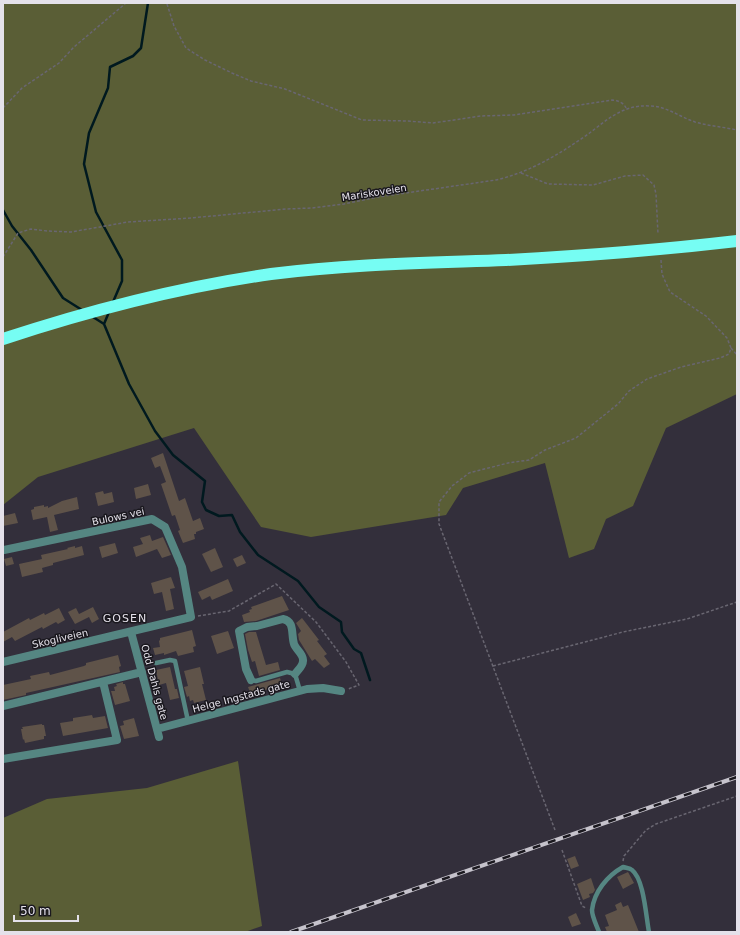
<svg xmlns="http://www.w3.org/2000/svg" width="740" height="935" font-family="'DejaVu Sans',sans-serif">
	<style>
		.forest { fill: #5a5e36 }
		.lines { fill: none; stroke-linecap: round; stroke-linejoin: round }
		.stream { stroke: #00191f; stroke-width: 2.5 }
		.building { fill: #5f5349 }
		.path { stroke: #696671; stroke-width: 1.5; stroke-dasharray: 3 2; stroke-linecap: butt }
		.lane { stroke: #558682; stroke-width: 4.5 }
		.street { stroke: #558682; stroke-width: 8 }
		.highway { stroke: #76fdf3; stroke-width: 12 }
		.rail-casing { stroke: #c6c3cc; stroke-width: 4 }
		.rail { stroke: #1a181e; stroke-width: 2.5; stroke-dasharray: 8; stroke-linecap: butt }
		.labels { text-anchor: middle; stroke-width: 3; stroke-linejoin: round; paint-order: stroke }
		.street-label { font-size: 10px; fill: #e4e1ea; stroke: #1a181e }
		.neighbourhood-label { font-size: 11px; letter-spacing: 1px; fill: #e4e1ea; stroke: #1a181e }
	</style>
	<rect width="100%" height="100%" fill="#332f3b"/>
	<path class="forest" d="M3 3H737V394L666 428 633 506 606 519 594 549 569 558 545 463 463 488 446 515 311 537 261 527 194 428 38 477 3 505Z
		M238 761 262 926 245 932H3V818L47 799 147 788Z"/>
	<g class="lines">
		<path class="stream" d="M3 210 12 226 31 250 63 298 82 310
			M113 302 122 281V260L96 212 84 164 89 133 108 88 110 67 133 56 141 48 148 3
			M109 312 104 324 129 384 155 431 173 455 205 481 202 502 206 510 219 516 232 515 240 532 258 555 298 581 319 607 341 622 342 632 354 649 361 653 370 680
			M93 317 104 324"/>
	</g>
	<path class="building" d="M163 453 179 501 185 498 193 521 200 518 204 529 196 532V534H194L195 539 183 543 178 531 180 530 175 515 172 516 161 484 166 482 160 466 155 468 151 458Z
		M148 484 151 495 136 499 134 488Z
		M103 491 104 494 112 492 114 502 98 506 95 493Z
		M77 497 79 509 54 515 58 530 50 532 47 517 33 520 31 510 34 509V507L44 505V507L48 506V508L62 501Z
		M15 513 18 523 3 526V516Z
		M150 535 152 541 163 537 171 555 162 558 157 549 136 557 133 547 143 544 140 538Z
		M115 543 118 553 102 558 99 547Z
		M75 546V548L82 546 84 555 53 563V565L42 568 43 572 22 577 19 564 42 559 41 555 68 549 67 548Z
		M215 548 223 567 211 572 202 554Z
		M242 555 246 563 237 567 233 559Z
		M12 557 14 564 6 566 4 559Z
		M171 577 175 588 170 589 174 609 166 611 162 592 154 594 151 583Z
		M228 579 233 591 212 600 210 596 202 600 198 592Z
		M282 596 289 610 256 621 244 622 242 615 250 612 249 610 252 609 251 607Z
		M93 607 99 619 92 623 89 617 75 624 68 612 76 608 79 614Z
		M59 608 65 620 58 624 56 622 43 629 42 627 15 641 12 637 3 642V632L29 618 30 620 44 613 45 615Z
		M302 618 319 640 317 641 327 654 324 656 330 664 324 668 315 659 312 661 299 640 298 634 301 631 296 623Z
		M192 630 196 646 193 647 194 652 178 656 176 651 164 655V653L155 655 153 648 160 647 159 641 160 640V638Z
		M228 631 234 648 217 654 211 636Z
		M249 632H256L266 665 278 662 280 670 259 676 255 661 252 662 248 650 245 634Z
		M118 655 121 666 119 667 120 672 26 693V695L3 700V685L31 679 30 676 49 672 50 675 84 666 86 665V663Z
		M170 667 175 689H177L179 698 170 700 166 683 159 685 156 670Z
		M200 667 204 684H202L206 700 194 703 193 700 190 701 189 696 187 697 184 687 188 686 184 671Z
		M280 678 282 684 251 695 248 687Z
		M123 682V684H125L130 701 115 705 111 691H115L114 687 117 686 116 684Z
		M92 715 93 718 105 716 108 728 63 736 60 723 73 721V718Z
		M134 718 139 736 124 739 120 726 124 725 123 721Z
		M42 724V725H44L46 736H44V739L25 743 24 739 23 740 21 729H23L22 727Z
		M575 856 579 866 571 869 567 859Z
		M628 872 634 883 623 889 617 877Z
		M591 878 595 890 593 893 589 894 590 897 583 900 577 884Z
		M621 902 623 907 628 905 639 932H607L605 927 609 926 605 915 617 910 615 905Z
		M576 913 581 924 572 927 568 917Z"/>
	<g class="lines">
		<path class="path" d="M157 3H167
			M167 4 174 26 186 48 205 60 232 73 251 81 285 89 362 120 408 121 433 123 481 116 514 115 612 100C617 100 624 103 626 108
			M3 108 22 88 59 63 74 47 126 3
			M521 173 548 184 593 185 625 176 643 175 654 185 656 194 658 234
			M3 257 18 233 31 229 47 231 71 232 128 222 191 218 286 209 312 208 344 204 378 197 496 180C526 173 553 158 578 141 602 126 618 104 650 106 666 106 680 117 695 122 709 126 723 127 737 130
			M731 348 737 355
			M198 616 229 611 276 584 316 622 346 662 359 685 348 689
			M493 666 623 632 687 619 737 602
			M555 830 439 524V502L452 486 469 473 508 463 529 460 545 450 576 438 618 404 629 391 647 379 681 367 720 358 729 354 731 348 727 338 706 316 670 292 662 274 661 260
			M562 850 582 906 586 908
			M623 861 624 856 646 830 656 824 737 796"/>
		<path class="lane" d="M156 663 170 660 175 661 188 721
			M251 680 256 681 287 672 295 674 300 691
			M599 932C597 926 592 917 592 910 594 892 607 876 623 867 626 868 630 868 632 870 644 879 646 917 649 932"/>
		<path class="street" d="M131 632 159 737
			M3 662 191 617 182 567 165 527 152 519 4 550
			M251 680 246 669 239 631 247 627 257 626 283 619C295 621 291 635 294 644 296 650 304 654 303 661 303 666 298 670 295 674
			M3 706 142 672
			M157 729 307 689 323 688 341 691
			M3 759 117 740 103 682"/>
		<path class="highway" d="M3 339C91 310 180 287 271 274 349 264 428 263 506 260 583 256 660 250 737 241"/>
		<g class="rail-casing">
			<path id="rail" d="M291 932 737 777"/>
		</g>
		<use href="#rail" class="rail"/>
	</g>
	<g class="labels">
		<g class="street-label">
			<text transform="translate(374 192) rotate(-9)" y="4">Mariskoveien</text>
			<text transform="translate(118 516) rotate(-12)" y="4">Bulows vei</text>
			<text transform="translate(60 638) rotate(-13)" y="4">Skogliveien</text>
			<text transform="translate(155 682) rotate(75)" y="4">Odd Dahls gate</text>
			<text transform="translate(241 696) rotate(-15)" y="4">Helge Ingstads gate</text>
		</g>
		<g class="neighbourhood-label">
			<text x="125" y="622">GOSEN</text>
		</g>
	</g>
	<rect width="740" height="935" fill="none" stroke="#e4e1ea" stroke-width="8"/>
	<path d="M14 915v6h64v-6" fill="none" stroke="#e4e1ea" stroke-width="2"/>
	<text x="20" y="915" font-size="12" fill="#e4e1ea" stroke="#1a181e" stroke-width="3" paint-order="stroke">50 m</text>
</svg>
